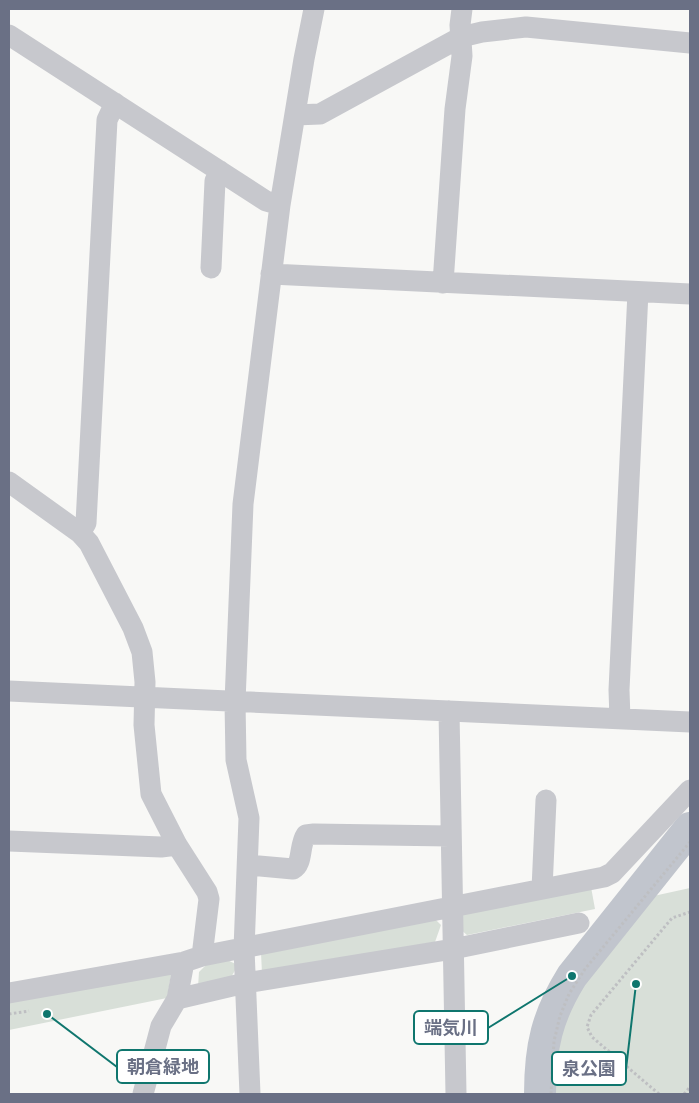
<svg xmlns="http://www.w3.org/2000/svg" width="699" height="1103" font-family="'Source Sans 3','Noto Sans JP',sans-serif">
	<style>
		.green { fill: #d8dfd8 }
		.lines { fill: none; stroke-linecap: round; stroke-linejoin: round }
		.river { stroke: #c1c5cd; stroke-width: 32 }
		.path { stroke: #bebfc2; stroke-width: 3; stroke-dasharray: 2.5 2.5; stroke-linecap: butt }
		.minor { stroke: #c7c8cd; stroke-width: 21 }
		.leader { fill: none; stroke: #0f766e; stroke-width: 2 }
		.callout-dot { fill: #0f766e; stroke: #fff; stroke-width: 2 }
		.callout { fill: #fff; stroke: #0f766e; stroke-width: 2 }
		.callout-label { font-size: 18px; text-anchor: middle; font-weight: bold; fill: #6a7085 }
	</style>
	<rect width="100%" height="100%" fill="#f8f8f6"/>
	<path class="green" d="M591 887 595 909 467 935 460 929 459 918 467 912Z
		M690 888V1094H555C555 1075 554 1052 559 1033 573 980 615 938 649 897Z
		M434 918 441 925 435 942 262 973 261 953Z
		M227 960 238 965 229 981 198 987 199 972 207 964Z
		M172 969 167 998 9 1030V999Z"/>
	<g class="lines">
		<path class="river" d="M540 1094C540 1047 547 1016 572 976L690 828"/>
		<path class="path" d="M9 1014 29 1011
			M551 1094 554 1041 560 1016 569 994 585 969 690 842
			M659 1094 592 1037 587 1027 591 1015 672 918 690 912
			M684 1094 690 1087"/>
		<path class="minor" d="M9 35 266 201 280 205
			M295 115 320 114 461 37 482 32 526 27 690 43
			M211 268 215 181 220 171
			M271 274 690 294
			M443 283 455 109 462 56 460 25 462 9
			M9 482 80 533 89 543 133 628 142 652 145 682 144 725 151 794 177 845 207 892 209 899 202 956
			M80 533 86 523 107 120 115 103
			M9 691 690 722
			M449 711 456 1094
			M620 719 619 690 638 292
			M9 841 161 847 177 845
			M249 865 293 869C303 864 299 845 306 835L314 834 450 836
			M542 889 546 800
			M9 993 184 962 202 956 604 877 612 873 690 790
			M177 999 245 983 453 949 579 923
			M143 1094 161 1026 177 999 184 962
			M250 1094 244 949 249 818 236 760 235 702 243 504 280 205 304 59 314 9"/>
	</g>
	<path class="leader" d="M572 976L488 1028M47 1014L117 1067M636 984L626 1069"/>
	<g class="callout-dot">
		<circle cx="572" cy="976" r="5"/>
		<circle cx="47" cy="1014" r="5"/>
		<circle cx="636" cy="984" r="5"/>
	</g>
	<g class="callout">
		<rect x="414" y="1011" width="74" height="33" rx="5"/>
		<rect x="117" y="1050" width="92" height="33" rx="5"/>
		<rect x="552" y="1052" width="74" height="33" rx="5"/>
	</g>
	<g class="callout-label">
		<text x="451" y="1034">端気川</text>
		<text x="163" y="1073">朝倉緑地</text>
		<text x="589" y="1075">泉公園</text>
	</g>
	<rect width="699" height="1103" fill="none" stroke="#6a7085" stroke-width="20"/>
</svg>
